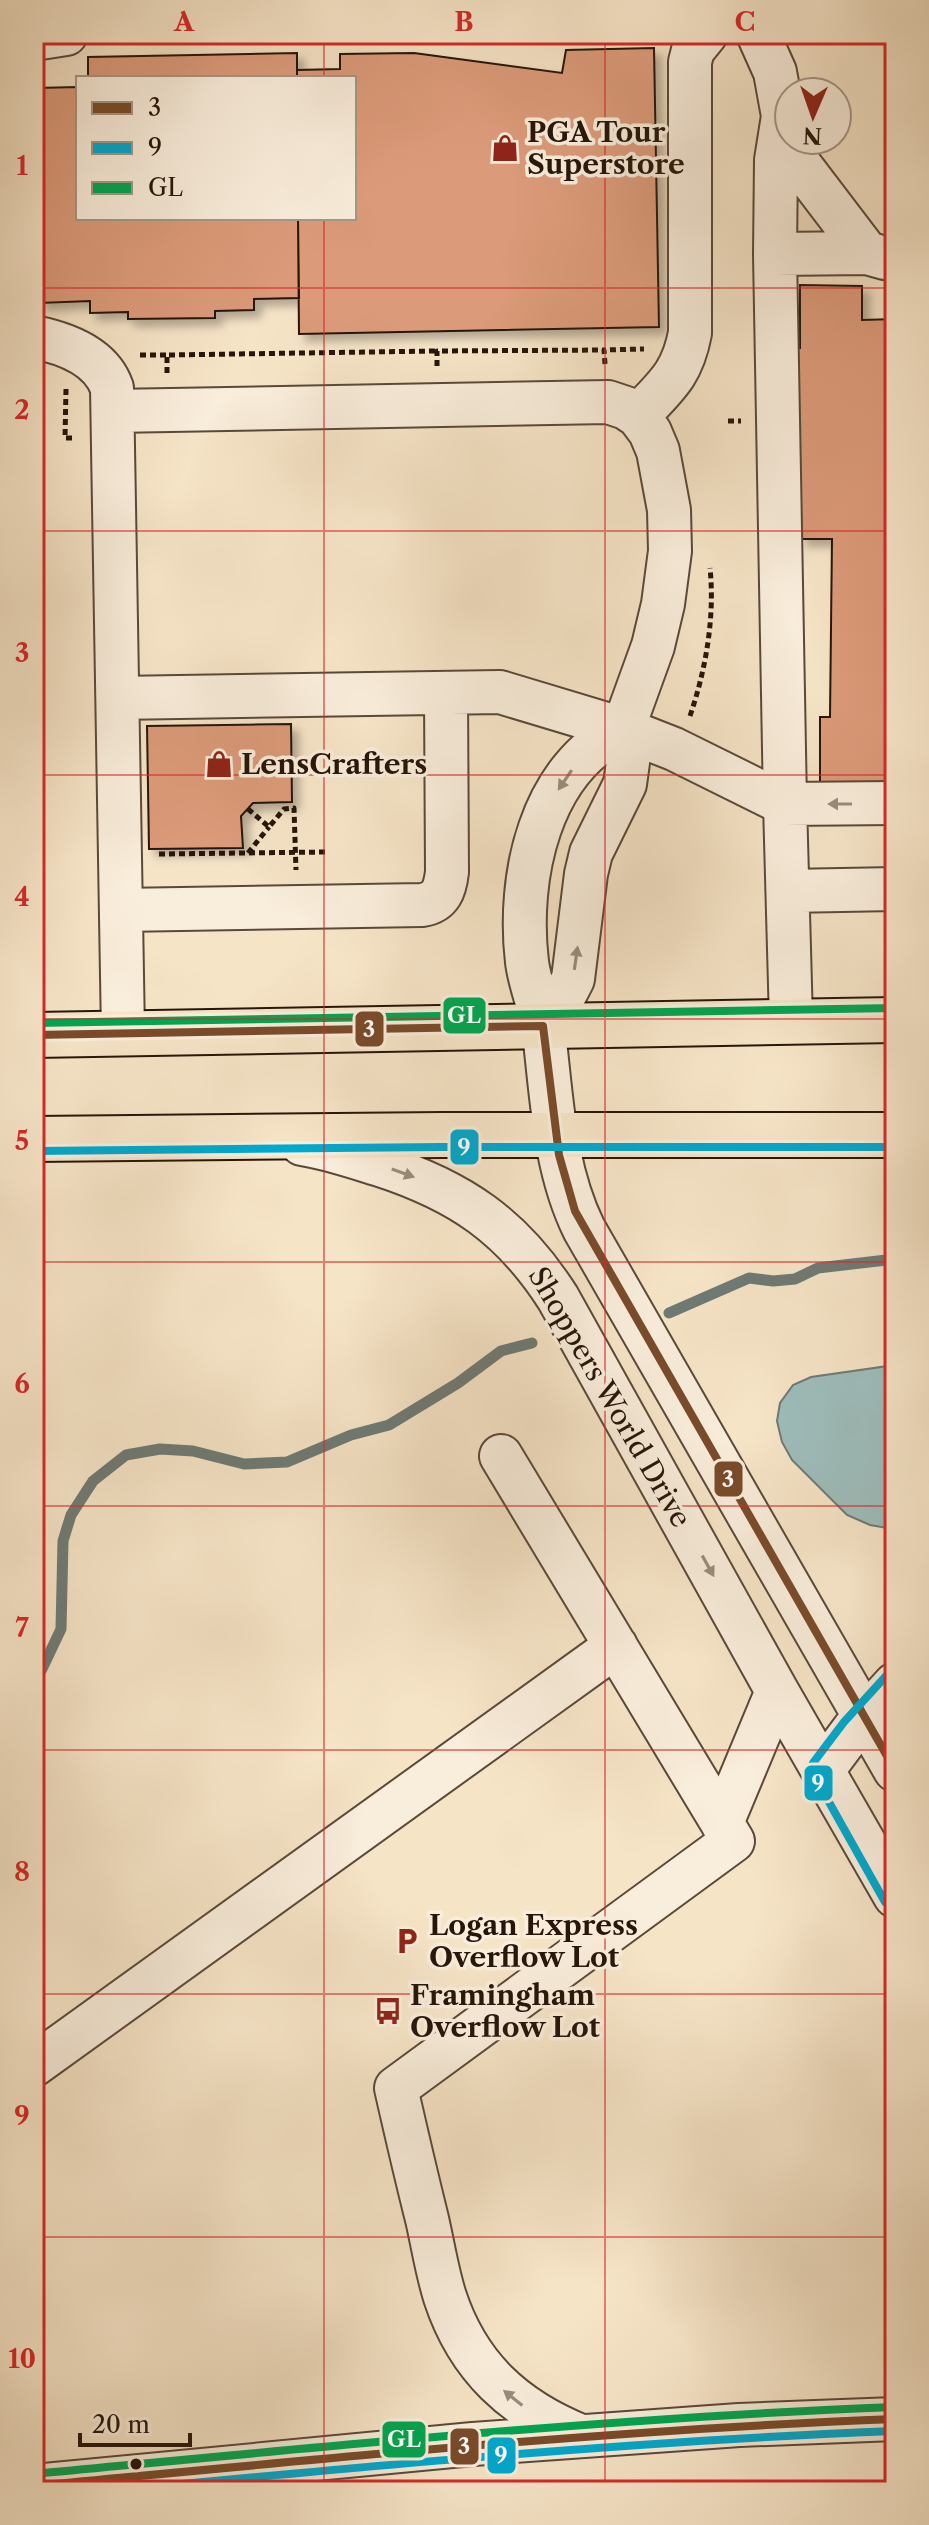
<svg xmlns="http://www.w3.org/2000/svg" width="929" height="2525" font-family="'Libre Caslon Text',serif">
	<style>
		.water { fill: #9ebdbc; stroke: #6e7a75; stroke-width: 2 }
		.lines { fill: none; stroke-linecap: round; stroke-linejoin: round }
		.stream { stroke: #6e7a75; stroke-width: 11 }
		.building { fill: #db9a79; stroke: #26150a; stroke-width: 2; filter: url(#shadow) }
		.minor-casing { stroke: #5a4939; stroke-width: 46 }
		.highway-casing { stroke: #26150a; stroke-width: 48 }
		.path { stroke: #26150a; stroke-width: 5; stroke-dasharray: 6 4; stroke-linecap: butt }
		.minor { stroke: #f9eddb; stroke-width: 42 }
		.highway { stroke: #f6e4c7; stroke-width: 44 }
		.bus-1-casing { stroke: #f9eddb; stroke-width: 14 }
		.bus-2-casing { stroke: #f9eddb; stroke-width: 14 }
		.bus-3-casing { stroke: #f9eddb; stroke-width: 14 }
		.bus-1 { stroke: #7a4b2a; stroke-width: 8 }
		.bus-2 { stroke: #00a9ce; stroke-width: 8 }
		.bus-3 { stroke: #00a651; stroke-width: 8 }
		.oneway { fill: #9a8c7d }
		.grid { fill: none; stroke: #d62828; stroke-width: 2; stroke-opacity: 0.55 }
		.bus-dot { fill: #26150a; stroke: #f9eddb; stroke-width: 3 }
		.labels { text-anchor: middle; stroke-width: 7; stroke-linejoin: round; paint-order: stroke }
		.poi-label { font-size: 28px; font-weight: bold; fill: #26150a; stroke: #f9eddb; text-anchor: start }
		.street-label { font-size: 28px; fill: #26150a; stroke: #f9eddb }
		.line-badge { stroke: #f9eddb; stroke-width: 3 }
		.badge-label { font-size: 22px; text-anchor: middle; font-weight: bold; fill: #fff }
		.neatline { fill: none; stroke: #d62828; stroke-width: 3 }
		.grid-label { font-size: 26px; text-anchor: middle; font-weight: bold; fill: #d62828 }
	</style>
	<defs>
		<filter id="shadow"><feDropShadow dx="7" dy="7" stdDeviation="4" flood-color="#0004"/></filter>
	</defs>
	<rect width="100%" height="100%" fill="#f6e4c7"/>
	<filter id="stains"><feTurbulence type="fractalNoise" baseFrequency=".0025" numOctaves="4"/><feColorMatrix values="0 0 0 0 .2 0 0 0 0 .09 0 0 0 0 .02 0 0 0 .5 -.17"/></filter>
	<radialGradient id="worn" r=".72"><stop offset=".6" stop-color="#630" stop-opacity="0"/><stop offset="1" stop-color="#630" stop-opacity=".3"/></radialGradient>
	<path class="water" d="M895 1365V1528L893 1529 870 1525 847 1515 792 1460 782 1442 777 1421 780 1403 793 1385 811 1377Z"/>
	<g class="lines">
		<path class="stream" d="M669 1313 749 1278 773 1281 795 1279 818 1268 895 1259
			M34 1680 42 1669 61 1629 63 1541 71 1515 93 1481 126 1455 160 1449 193 1451 244 1464 287 1462 351 1435 389 1425 458 1383 501 1351 532 1343"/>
	</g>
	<path class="building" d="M654 48 659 327 299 334 298 218H354V78H297V70L340 69V54L414 53 562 73 566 50Z
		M297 53V78H88V57Z
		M78 87V218H298L299 298 254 299V310L215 311V318L128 319V312L90 313V301L39 303 35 88Z
		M800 285 862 286V320L895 319V793H820V717H830L832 539H800V432H786L787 348H800Z
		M291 724 292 802 253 803 241 816 243 848 149 849 147 726Z"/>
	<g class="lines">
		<g class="minor-casing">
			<path id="minor" d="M758 34 775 72 783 116 776 160 775 254 785 804 791 1021
				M34 39 66 34
				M781 140 867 253
				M775 254 867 253 885 258
				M34 337C64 343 101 356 112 388L123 1034
				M113 411 608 402 626 408 638 416 650 432 658 451 669 510 670 551 663 604 653 646 623 729 629 755 625 784 591 853 586 874 573 979 557 1010 543 1026
				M638 416C666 386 682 375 690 333V62L693 50 706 34
				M118 698 500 692 623 729 674 749 785 804 895 803
				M623 729C539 768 517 878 527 962 530 986 541 1009 544 1033 552 1099 554 1168 584 1229L895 1770
				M788 891 895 889
				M121 910 422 905C441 902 445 889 447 872L446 693
				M302 1144C328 1148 354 1157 380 1165 460 1191 512 1226 558 1298L777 1691 895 1896
				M501 1456 733 1841 396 2088C406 2132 416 2175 427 2219 433 2245 437 2272 445 2297 468 2367 514 2409 581 2436
				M823 1770 853 1730 895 1684
				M722 1823 777 1691
				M34 2065 616 1646
				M34 2486 473 2444 739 2425 895 2419"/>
		</g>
		<g class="highway-casing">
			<path id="highway" d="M34 1035 895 1020
				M34 1139 442 1135H895"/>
		</g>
		<path class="path" d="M140 355H167
			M605 364 604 350 644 349
			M437 366V351L604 350
			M167 373V355L437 351
			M66 389 65 438H74
			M728 421H741
			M690 716C706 669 715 617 710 568
			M248 809 269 827 284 809 294 808 296 870
			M248 853 269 827
			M159 854 326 852"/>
		<use href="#minor" class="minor"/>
		<use href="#highway" class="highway"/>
		<g class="bus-1-casing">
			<path id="bus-1" d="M34 1035 543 1026 559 1155 575 1211 895 1770
				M34 2486C321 2459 607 2430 895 2419"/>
		</g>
		<g class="bus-2-casing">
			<path id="bus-2" d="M34 1151 442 1147H895
				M885 1902 811 1770 813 1763 844 1722 886 1676
				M108 2491C370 2466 632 2441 895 2431"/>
		</g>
		<g class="bus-3-casing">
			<path id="bus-3" d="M34 1023 895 1008
				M34 2474C321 2447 607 2418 895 2407"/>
		</g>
		<use href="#bus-1" class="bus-1"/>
		<use href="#bus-2" class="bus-2"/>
		<use href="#bus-3" class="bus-3"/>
	</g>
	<defs><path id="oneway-solid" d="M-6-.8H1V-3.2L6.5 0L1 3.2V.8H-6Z" transform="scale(2)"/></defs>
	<g class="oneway">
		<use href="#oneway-solid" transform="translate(565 780) rotate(124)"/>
		<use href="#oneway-solid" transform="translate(840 804) rotate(180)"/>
		<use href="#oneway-solid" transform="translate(576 958) rotate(-82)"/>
		<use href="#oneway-solid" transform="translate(403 1173) rotate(20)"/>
		<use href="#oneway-solid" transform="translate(708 1566) rotate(61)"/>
		<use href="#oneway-solid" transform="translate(513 2398) rotate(-141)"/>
	</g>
	<path class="grid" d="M324 34V78M605 34V2491M324 218V2491M34 288H895M34 531H895M34 775H895M34 1019H895M34 1262H895M34 1506H895M34 1750H895M34 1994H895M34 2237H895"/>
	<defs>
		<g id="shop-bare" transform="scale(2.16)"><path d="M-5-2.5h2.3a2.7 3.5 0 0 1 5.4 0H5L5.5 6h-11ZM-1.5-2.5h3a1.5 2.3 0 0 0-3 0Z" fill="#8f2418" stroke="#f9eddb" stroke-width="2.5" paint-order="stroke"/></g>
		<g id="parking-bare" transform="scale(2.16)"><path d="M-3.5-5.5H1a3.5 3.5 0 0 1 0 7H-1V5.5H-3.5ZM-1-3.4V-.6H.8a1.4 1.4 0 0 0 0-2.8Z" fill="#8f2418" stroke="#f9eddb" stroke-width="2.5" paint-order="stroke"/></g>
		<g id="bus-bare" transform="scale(2.16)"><path d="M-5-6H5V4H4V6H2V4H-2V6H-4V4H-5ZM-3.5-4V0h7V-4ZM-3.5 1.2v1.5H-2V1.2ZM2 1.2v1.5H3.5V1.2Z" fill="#8f2418" stroke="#f9eddb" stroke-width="2.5" paint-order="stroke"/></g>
	</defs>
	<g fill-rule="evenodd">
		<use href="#shop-bare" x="505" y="148"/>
		<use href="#shop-bare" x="219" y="764"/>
		<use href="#parking-bare" x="407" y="1941"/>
		<use href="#bus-bare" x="388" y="2011"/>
	</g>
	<circle class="bus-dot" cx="136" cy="2464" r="7"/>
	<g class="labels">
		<g class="poi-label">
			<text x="527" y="142">PGA Tour<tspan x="527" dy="32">Superstore</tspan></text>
			<text x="241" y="774">LensCrafters</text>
			<text x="429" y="1935">Logan Express<tspan x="429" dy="32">Overflow Lot</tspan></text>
			<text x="410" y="2005">Framingham<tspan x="410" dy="32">Overflow Lot</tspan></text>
		</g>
		<g class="street-label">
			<text transform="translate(610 1397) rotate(60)" y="10">Shoppers World Drive</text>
		</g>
	</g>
	<g class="line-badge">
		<rect x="442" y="996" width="45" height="39" rx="8" fill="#00a651"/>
		<rect x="354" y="1010" width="31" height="38" rx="8" fill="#7a4b2a"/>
		<rect x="449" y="1128" width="31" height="38" rx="8" fill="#00a9ce"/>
		<rect x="713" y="1460" width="31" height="38" rx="8" fill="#7a4b2a"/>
		<rect x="803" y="1764" width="31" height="38" rx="8" fill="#00a9ce"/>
		<rect x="381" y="2420" width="46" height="39" rx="8" fill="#00a651"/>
		<rect x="449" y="2427" width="31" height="39" rx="8" fill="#7a4b2a"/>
		<rect x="486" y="2436" width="31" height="39" rx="8" fill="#00a9ce"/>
	</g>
	<g class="badge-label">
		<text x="464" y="1023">GL</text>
		<text x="369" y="1037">3</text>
		<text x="464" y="1155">9</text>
		<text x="728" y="1487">3</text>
		<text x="818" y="1791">9</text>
		<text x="404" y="2447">GL</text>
		<text x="464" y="2454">3</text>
		<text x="501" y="2463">9</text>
	</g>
	<rect width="929" height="2525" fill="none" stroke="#f6e4c7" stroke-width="88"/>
	<rect x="76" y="76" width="280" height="144" fill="#f9eddb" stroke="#a59787" stroke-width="2"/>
	<rect x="92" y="102" width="40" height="12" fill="#7a4b2a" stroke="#a59787" stroke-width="2"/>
	<text x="148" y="116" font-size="24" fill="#26150a">3</text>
	<rect x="92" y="142" width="40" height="12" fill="#00a9ce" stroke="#a59787" stroke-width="2"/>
	<text x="148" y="156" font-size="24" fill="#26150a">9</text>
	<rect x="92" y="182" width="40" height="12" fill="#00a651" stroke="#a59787" stroke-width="2"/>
	<text x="148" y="196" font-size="24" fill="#26150a">GL</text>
	<g transform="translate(813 116) rotate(182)"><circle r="38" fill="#f9eddb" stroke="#a59787" stroke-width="2"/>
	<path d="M0-6L14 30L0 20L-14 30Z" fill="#8f2418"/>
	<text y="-12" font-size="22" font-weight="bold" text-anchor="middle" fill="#26150a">N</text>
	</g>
	<path d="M80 2433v12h110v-12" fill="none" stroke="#26150a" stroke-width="4"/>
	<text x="92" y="2433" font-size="24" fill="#26150a" stroke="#f9eddb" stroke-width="6" paint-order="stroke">20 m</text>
	<rect x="44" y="44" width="841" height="2437" class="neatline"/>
	<g class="grid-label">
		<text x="184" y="31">A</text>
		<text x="464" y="31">B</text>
		<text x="745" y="31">C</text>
		<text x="22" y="175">1</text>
		<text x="22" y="419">2</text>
		<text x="22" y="662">3</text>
		<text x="22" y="906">4</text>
		<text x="22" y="1150">5</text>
		<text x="22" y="1393">6</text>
		<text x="22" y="1637">7</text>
		<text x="22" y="1881">8</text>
		<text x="22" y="2125">9</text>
		<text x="22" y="2368">10</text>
	</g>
	<rect width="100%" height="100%" filter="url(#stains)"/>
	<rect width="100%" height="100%" fill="url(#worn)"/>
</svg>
